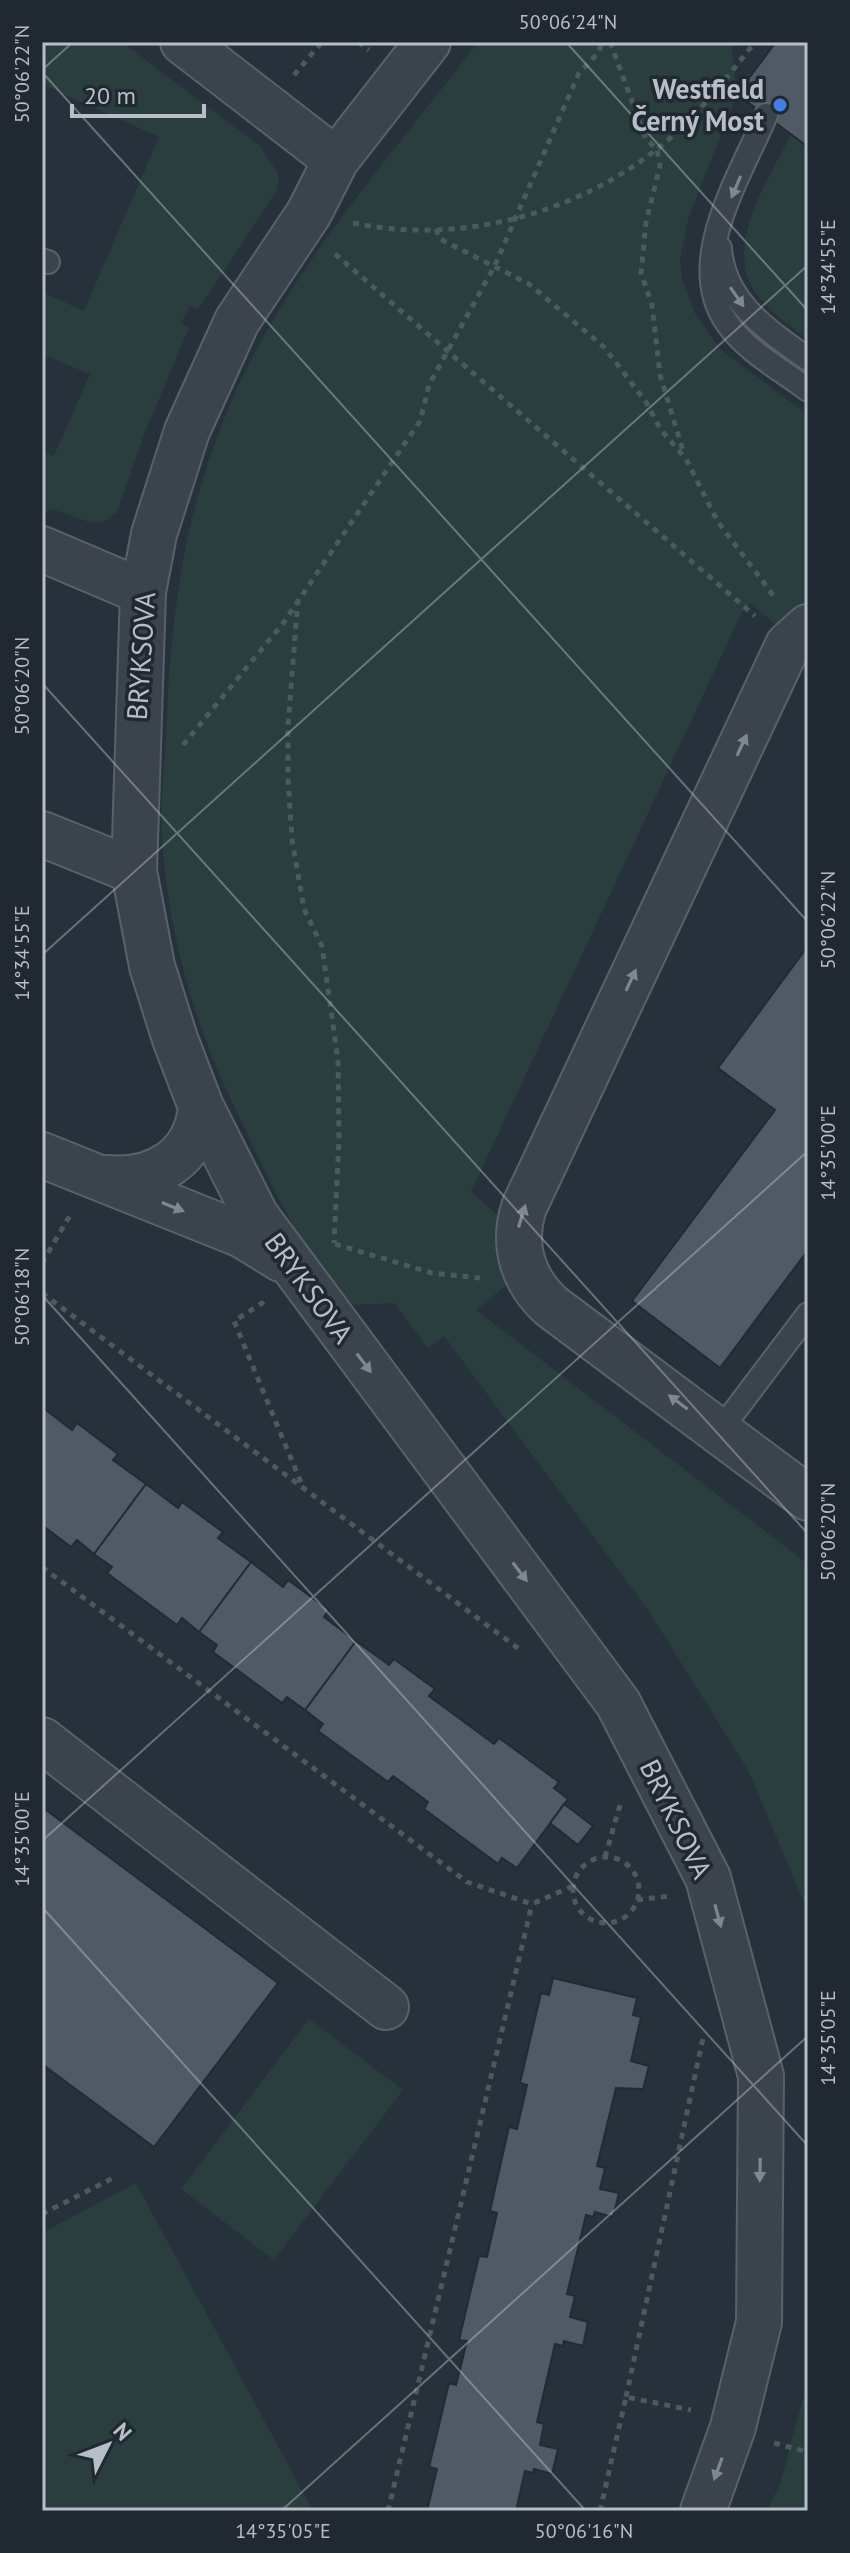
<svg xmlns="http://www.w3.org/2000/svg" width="850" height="2553" font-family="'PT Sans',sans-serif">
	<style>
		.green { fill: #2a3e3e }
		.building { fill: #505a67; stroke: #222a34; stroke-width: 2 }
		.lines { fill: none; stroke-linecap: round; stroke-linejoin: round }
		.service-casing { stroke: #59616b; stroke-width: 26 }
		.minor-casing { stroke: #59616b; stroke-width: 48 }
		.path { stroke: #495b5d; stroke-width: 5; stroke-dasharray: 6 6; stroke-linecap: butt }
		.service { stroke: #3b434d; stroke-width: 22 }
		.minor { stroke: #3b434d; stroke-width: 44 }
		.oneway { fill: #7f8791 }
		.ticks { fill: none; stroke: #b7bec8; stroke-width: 2; stroke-opacity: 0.45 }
		.shop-dot { fill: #3f7fe0; stroke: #202832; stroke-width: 3 }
		.labels { text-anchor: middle; stroke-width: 7; stroke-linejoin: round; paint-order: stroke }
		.poi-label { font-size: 28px; font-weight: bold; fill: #b7bec8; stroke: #202832; text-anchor: end }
		.street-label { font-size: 28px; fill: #b7bec8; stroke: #202832 }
		.neatline { fill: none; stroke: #b7bec8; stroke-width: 3 }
		.ticks-label { font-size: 20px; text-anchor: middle; fill: #b7bec8 }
	</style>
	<rect width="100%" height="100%" fill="#27313c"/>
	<path class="green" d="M42 42H122L260 146 279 175 277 190 198 310 190 306 181 323 189 328 145 432 117 512 104 522 92 523 52 509 42 513V452L54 456 90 374 42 354V292L84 311 159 137 42 84Z
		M478 42H731L737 94 688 219 680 259 682 278 694 312 720 349 808 415V607L782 630 750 603 742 612 471 1192 500 1217 497 1248 509 1283 476 1310 808 1564V1912L748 1770 650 1613 444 1336 428 1349 394 1303 354 1305C307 1268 261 1163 235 1108 197 1031 170 939 163 853 159 807 165 759 167 713 173 591 189 492 241 380 300 256 395 151 478 42Z
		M791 134 808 147V340C790 326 770 313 757 295 721 248 770 178 791 134Z
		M309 2019 403 2090 274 2260 181 2189Z
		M136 2183 313 2511H42V2233Z
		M808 2381V2511H767L780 2484Z"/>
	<path class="building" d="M776 42H808V147L737 94Z
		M808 946V1250L720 1368 632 1301 775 1110 718 1068Z
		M42 1407 72 1430 77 1423 118 1454 113 1460 146 1484 94 1554 77 1540 71 1547 42 1525Z
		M146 1484 178 1508 182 1502 223 1532 218 1538 251 1562 199 1632 182 1618 177 1625 123 1585 107 1573 112 1567 94 1554Z
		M251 1562 283 1587 288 1580 329 1610 324 1617 356 1641 305 1710 287 1697 282 1703 213 1652 217 1645 199 1632Z
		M356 1641 389 1665 394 1659 435 1689 429 1696 494 1744 499 1738 559 1782 554 1788 568 1799 517 1868 502 1858 498 1864 424 1809 428 1802 393 1776 388 1782 318 1731 323 1724 305 1710Z
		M564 1804 593 1826 578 1845 550 1823Z
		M42 1807 278 1983 154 2147 42 2064Z
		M553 1978 637 1998 633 2015 641 2017 631 2061 649 2066 643 2089 616 2088 597 2166 605 2168 600 2189 619 2193 613 2217 595 2212 593 2217 586 2215 567 2294 575 2296 570 2317 588 2322 583 2346 564 2341 563 2346 555 2344 537 2422 544 2424 540 2445 558 2449 552 2474 534 2469 533 2473 525 2471 516 2511H427L437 2469 429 2467 449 2383 456 2385 467 2341 459 2340 479 2256 487 2257 497 2213 490 2211 509 2127 517 2129 527 2085 520 2083 541 1993 549 1995Z"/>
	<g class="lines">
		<g class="service-casing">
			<path id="service" d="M766 115C741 175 684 262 727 323 746 351 782 370 808 390
				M720 248C724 302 767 330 808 359
				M42 260 48 262
				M719 1432 808 1314"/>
		</g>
		<g class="minor-casing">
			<path id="minor" d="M183 42 336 160
				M428 42 336 160 309 213 237 321 187 431 154 534 143 592 134 871 152 966 175 1039 201 1107 256 1216 618 1703 708 1878 761 2076 759 2322 733 2427 703 2511
				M42 549 143 592
				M808 627 788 645 524 1207C512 1245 522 1279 551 1306L808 1498
				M42 834 134 871
				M42 1155 242 1235 281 1259
				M107 1178C156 1182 196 1158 201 1107
				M42 1740 386 2007"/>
		</g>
		<path class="path" d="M358 42 369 50
			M610 42 646 139 657 149 660 166 646 222 641 273 652 305 660 375 684 454
			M294 75 322 42
			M353 223C457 245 574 215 657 149 695 119 725 80 755 42
			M436 229 440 239 529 284 604 347 646 402 661 430 686 459 718 522 776 599
			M335 254 755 616
			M298 599 288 726V778L292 840 304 909 322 946 338 1060 339 1140 334 1243
			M183 745 284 622 420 421 429 385 495 265 579 73 599 52 602 42
			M335 1244 432 1273 480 1278
			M42 1263 72 1212
			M42 1293 519 1649
			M264 1302 234 1321 302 1485
			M42 1567 467 1882 532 1904 573 1886
			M605 1857 620 1805
			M573 1890a33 33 0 1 1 66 0a33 33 0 1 1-66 0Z
			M637 1900 670 1896
			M42 2214 113 2178
			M626 2397 703 2038
			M774 2443 808 2452
			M388 2511 532 1904
			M600 2511 626 2397 691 2410"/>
		<use href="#service" class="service"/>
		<use href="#minor" class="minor"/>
	</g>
	<defs><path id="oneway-solid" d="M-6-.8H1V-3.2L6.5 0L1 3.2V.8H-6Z" transform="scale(2)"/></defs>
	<g class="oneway">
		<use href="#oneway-solid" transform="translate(736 187) rotate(113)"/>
		<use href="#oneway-solid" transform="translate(737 297) rotate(55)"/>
		<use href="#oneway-solid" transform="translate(742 745) rotate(-65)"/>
		<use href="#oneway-solid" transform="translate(631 980) rotate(-65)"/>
		<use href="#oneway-solid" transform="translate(173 1207) rotate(22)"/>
		<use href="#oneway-solid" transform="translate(522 1216) rotate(-73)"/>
		<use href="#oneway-solid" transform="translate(364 1363) rotate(53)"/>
		<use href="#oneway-solid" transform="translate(678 1402) rotate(-143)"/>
		<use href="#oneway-solid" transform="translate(520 1572) rotate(53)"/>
		<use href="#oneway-solid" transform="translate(718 1916) rotate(75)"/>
		<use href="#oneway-solid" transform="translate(760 2170) rotate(91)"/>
		<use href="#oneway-solid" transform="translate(718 2469) rotate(110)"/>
	</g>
	<path class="ticks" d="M566 42 808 311M42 70 73 42M42 72 808 922M42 683 808 1534M42 955 808 265M42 1295 808 2146M42 1841 808 1151M42 1907 586 2511M281 2511 808 2036"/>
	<circle class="shop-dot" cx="780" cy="105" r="8"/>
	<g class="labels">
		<g class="poi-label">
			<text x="764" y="99">Westfield<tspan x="764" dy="32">Černý Most</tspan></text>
		</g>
		<g class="street-label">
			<text transform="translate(141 656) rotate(-86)" y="10">BRYKSOVA</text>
			<text transform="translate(309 1288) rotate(54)" y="10">BRYKSOVA</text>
			<text transform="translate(676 1819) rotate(64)" y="10">BRYKSOVA</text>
		</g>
	</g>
	<rect width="850" height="2553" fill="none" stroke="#202832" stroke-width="88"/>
	<g transform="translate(108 2445) rotate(48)" stroke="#202832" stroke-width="6" paint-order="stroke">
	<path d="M0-6L14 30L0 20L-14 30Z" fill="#b7bec8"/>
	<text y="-12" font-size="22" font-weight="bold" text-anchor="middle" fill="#b7bec8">N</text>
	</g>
	<path d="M72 104v12h132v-12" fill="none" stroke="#b7bec8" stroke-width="4"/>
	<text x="84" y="104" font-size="24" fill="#b7bec8" stroke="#202832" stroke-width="6" paint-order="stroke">20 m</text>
	<rect x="44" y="44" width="762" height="2465" class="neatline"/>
	<g class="ticks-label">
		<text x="568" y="29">50°06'24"N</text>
		<text transform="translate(22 74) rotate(-90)" y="7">50°06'22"N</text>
		<text transform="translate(828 267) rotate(-90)" y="7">14°34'55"E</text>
		<text transform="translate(22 686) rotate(-90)" y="7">50°06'20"N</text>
		<text transform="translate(828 920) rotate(-90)" y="7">50°06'22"N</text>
		<text transform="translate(22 953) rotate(-90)" y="7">14°34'55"E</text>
		<text transform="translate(828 1153) rotate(-90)" y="7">14°35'00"E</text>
		<text transform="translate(22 1297) rotate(-90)" y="7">50°06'18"N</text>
		<text transform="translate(828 1532) rotate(-90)" y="7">50°06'20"N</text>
		<text transform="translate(22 1839) rotate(-90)" y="7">14°35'00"E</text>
		<text transform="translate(828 2038) rotate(-90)" y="7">14°35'05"E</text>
		<text x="283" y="2538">14°35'05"E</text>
		<text x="584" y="2538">50°06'16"N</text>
	</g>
</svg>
